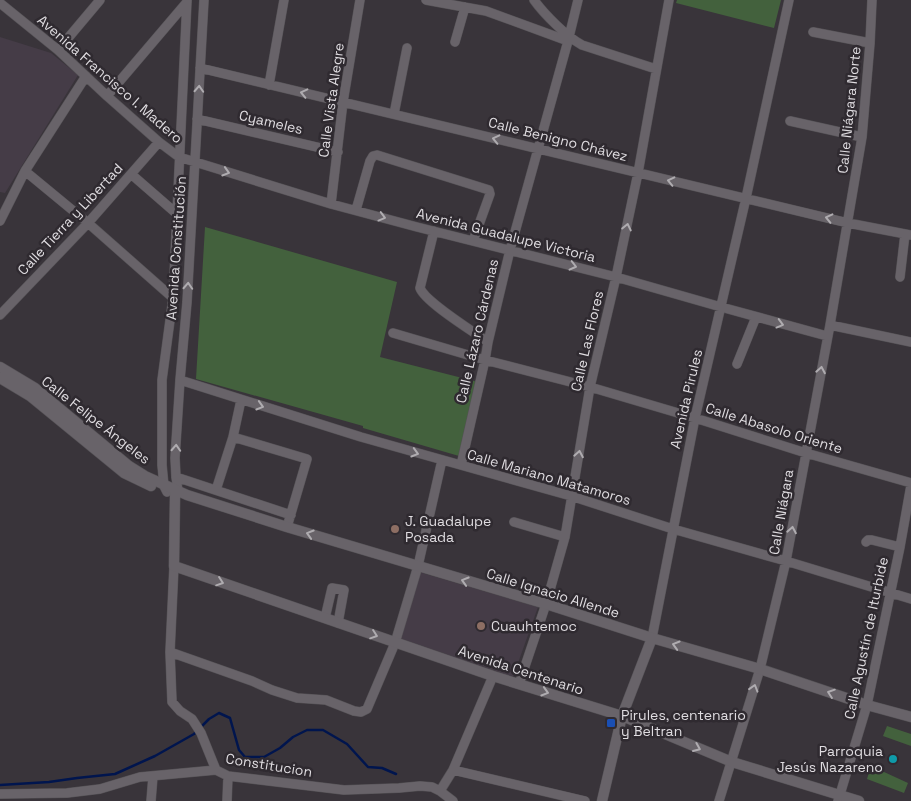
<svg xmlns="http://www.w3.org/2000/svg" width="911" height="801" font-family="'Space Grotesk',sans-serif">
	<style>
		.built { fill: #453c47 }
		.green { fill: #43613d }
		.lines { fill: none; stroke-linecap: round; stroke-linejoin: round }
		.stream { stroke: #00154e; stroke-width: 2.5 }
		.minor-casing { stroke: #555256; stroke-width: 10 }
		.tertiary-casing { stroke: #555256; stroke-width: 11 }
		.minor { stroke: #686369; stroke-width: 9 }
		.tertiary { stroke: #686369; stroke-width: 10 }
		.oneway { stroke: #afacb0 }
		.education-dot { fill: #8d6e63; stroke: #2f2a30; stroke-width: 2 }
		.transit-dot { fill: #1a4fb4; stroke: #2f2a30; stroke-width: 2 }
		.culture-dot { fill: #0f9aa8; stroke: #2f2a30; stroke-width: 2 }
		.labels { text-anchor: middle; stroke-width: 5; stroke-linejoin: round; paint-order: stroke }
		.street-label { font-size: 14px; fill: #dfdce0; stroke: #2f2a30 }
		.poi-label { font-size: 14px; fill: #dfdce0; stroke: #2f2a30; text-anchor: start }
	</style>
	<rect width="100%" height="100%" fill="#39343a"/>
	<path class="built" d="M0 37 51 53 78 75 5 193 0 192Z
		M419 572 538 607 513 677 399 638Z"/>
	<path class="green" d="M677 0H781L774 28 676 3Z
		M205 227 397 282 380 357 478 382 459 456 363 428V426L196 379Z
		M887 726 911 734V746L883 736Z
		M871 766 908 783 904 793 867 779Z"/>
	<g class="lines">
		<path class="stream" d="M201 727 209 719 219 713 230 718 239 750 245 757H264L280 748 293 737 307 730H323L347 744 368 767 382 768 396 774
			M0 785 49 782 77 778 115 774 155 756 194 734 197 731"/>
		<g class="minor-casing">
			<path id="minor" d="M426 0 486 11 568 41
				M534 0C544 14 567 37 582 45L656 69
				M0 3 58 50 107 96 159 142 179 157 331 204 417 227 616 277 721 307 827 336
				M813 32 870 43
				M455 42 465 7
				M58 50 100 0
				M200 68 848 223 911 235
				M269 85 284 0
				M107 96 187 2
				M394 114 407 48
				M197 119 338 152
				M790 121 862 137
				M25 171 88 223 173 298
				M131 174 177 214
				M331 204 343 102 360 0
				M356 210 370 161 373 156 377 155 489 190 490 194 473 241
				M0 221 25 171 86 76
				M434 231 420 288C425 302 474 332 488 342
				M900 277 905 234
				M0 315 88 223 159 142
				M830 325 911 342
				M393 333 485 360 590 387 695 418 806 453 911 483
				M737 364 756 317
				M180 380 361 437 571 496 673 529 786 561 911 599
				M233 437 307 459 287 527
				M461 465 485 360 488 342 510 250 568 41 578 0
				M176 477 291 515
				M216 490 233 437 241 400
				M167 492 164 486 162 465V380L173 298 187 0
				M175 496 178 491 176 477 175 458 180 380 187 302 204 0
				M514 522 565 537
				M866 542 868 540H872L900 547
				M174 566 170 652 172 702 180 711 192 719 201 733 216 770 228 776 344 790 399 788 420 786 432 787 440 791 453 801
				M325 618 332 588 344 590 338 623
				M652 638 695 418 746 198 789 0
				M170 652 252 681 272 690 297 698 326 700 354 711 361 712 367 709 395 643 418 566 442 460
				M519 684 546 604 565 537 590 387 616 277 638 173 669 0
				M453 770 585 801
				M440 791 453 770 493 676
				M0 794 67 793 100 789 140 777 216 770
				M151 801 153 776
				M227 801 228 776
				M719 801 760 669 786 561 830 325 862 137 870 43 872 0
				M838 801 867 705 900 547 911 485"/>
		</g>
		<g class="tertiary-casing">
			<path id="tertiary" d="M0 367 35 388 129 466 145 476 187 495 287 527 546 604 652 638 760 669 867 705 911 717
				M0 378 30 396 124 473 151 486
				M175 496 174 566 493 676 622 716 732 762 859 801
				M602 801 622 716 652 638"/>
		</g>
		<use href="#minor" class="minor"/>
		<use href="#tertiary" class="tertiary"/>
	</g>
	<defs><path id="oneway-chevron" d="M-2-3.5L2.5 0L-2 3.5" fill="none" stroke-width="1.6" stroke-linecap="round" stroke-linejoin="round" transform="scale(1.25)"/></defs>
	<g class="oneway">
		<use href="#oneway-chevron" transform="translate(199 89) rotate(-87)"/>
		<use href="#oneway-chevron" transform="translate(304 93) rotate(-167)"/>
		<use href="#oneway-chevron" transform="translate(496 139) rotate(-167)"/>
		<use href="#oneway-chevron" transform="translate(226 172) rotate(17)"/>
		<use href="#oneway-chevron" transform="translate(671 181) rotate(-167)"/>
		<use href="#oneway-chevron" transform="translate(382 217) rotate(15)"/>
		<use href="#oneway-chevron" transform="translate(829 218) rotate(-167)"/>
		<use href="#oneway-chevron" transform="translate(627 227) rotate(-78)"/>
		<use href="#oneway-chevron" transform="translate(573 266) rotate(14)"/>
		<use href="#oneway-chevron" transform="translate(188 286) rotate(-87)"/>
		<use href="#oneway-chevron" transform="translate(780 324) rotate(15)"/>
		<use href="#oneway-chevron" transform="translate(821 370) rotate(-80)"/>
		<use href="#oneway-chevron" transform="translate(260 406) rotate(17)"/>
		<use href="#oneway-chevron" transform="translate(176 448) rotate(-87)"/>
		<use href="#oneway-chevron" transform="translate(415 453) rotate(16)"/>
		<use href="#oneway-chevron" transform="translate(579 454) rotate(-80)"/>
		<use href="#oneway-chevron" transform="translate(792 530) rotate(-80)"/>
		<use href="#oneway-chevron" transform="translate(310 534) rotate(-163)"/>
		<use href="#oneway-chevron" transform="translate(465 581) rotate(-163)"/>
		<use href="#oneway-chevron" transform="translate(220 582) rotate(19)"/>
		<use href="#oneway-chevron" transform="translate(374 635) rotate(19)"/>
		<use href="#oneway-chevron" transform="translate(676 645) rotate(-164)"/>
		<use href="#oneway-chevron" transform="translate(754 688) rotate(-73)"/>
		<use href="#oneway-chevron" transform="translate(545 692) rotate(17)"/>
		<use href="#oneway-chevron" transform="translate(831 693) rotate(-161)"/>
		<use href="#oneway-chevron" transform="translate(697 748) rotate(23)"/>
	</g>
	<g class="education-dot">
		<circle cx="395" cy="529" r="5"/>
		<circle cx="481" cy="626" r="5"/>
	</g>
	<rect class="transit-dot" x="606" y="718" width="10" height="10" rx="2.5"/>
	<circle class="culture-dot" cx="893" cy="759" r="5"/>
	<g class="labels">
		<g class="street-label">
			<text transform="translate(110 79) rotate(41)" y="5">Avenida Francisco I. Madero</text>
			<text transform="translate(331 100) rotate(-82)" y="5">Calle Vista Alegre</text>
			<text transform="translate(849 110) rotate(-84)" y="5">Calle Niágara Norte</text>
			<text transform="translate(271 122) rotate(13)" y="5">Cyameles</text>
			<text transform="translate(558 139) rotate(14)" y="5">Calle Benigno Chávez</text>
			<text transform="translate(70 219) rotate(-47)" y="5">Calle Tierra y Libertad</text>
			<text transform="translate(506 235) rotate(14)" y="5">Avenida Guadalupe Victoria</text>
			<text transform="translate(176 248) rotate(-86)" y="5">Avenida Constitución</text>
			<text transform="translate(477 331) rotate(-77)" y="5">Calle Lázaro Cárdenas</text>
			<text transform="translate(587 341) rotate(-77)" y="5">Calle Las Flores</text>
			<text transform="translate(686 399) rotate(-77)" y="5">Avenida Pirules</text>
			<text transform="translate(96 420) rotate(38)" y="5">Calle Felipe Ángeles</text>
			<text transform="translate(774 428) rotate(17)" y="5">Calle Abasolo Oriente</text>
			<text transform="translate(549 477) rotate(16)" y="5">Calle Mariano Matamoros</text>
			<text transform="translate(781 512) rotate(-80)" y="5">Calle Niágara</text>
			<text transform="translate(553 593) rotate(17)" y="5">Calle Ignacio Allende</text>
			<text transform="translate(866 638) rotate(-78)" y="5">Calle Agustín de Iturbide</text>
			<text transform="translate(521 670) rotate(18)" y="5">Avenida Centenario</text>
			<text transform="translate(269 765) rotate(9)" y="5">Constitucion</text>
		</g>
		<g class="poi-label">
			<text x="405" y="526">J. Guadalupe<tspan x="405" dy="16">Posada</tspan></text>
			<text x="491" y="631">Cuauhtemoc</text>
			<text x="621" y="720">Pirules, centenario<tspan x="621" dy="16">y Beltran</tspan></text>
			<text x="883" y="756" text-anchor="end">Parroquia<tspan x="883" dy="16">Jesús Nazareno</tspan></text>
		</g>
	</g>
</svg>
